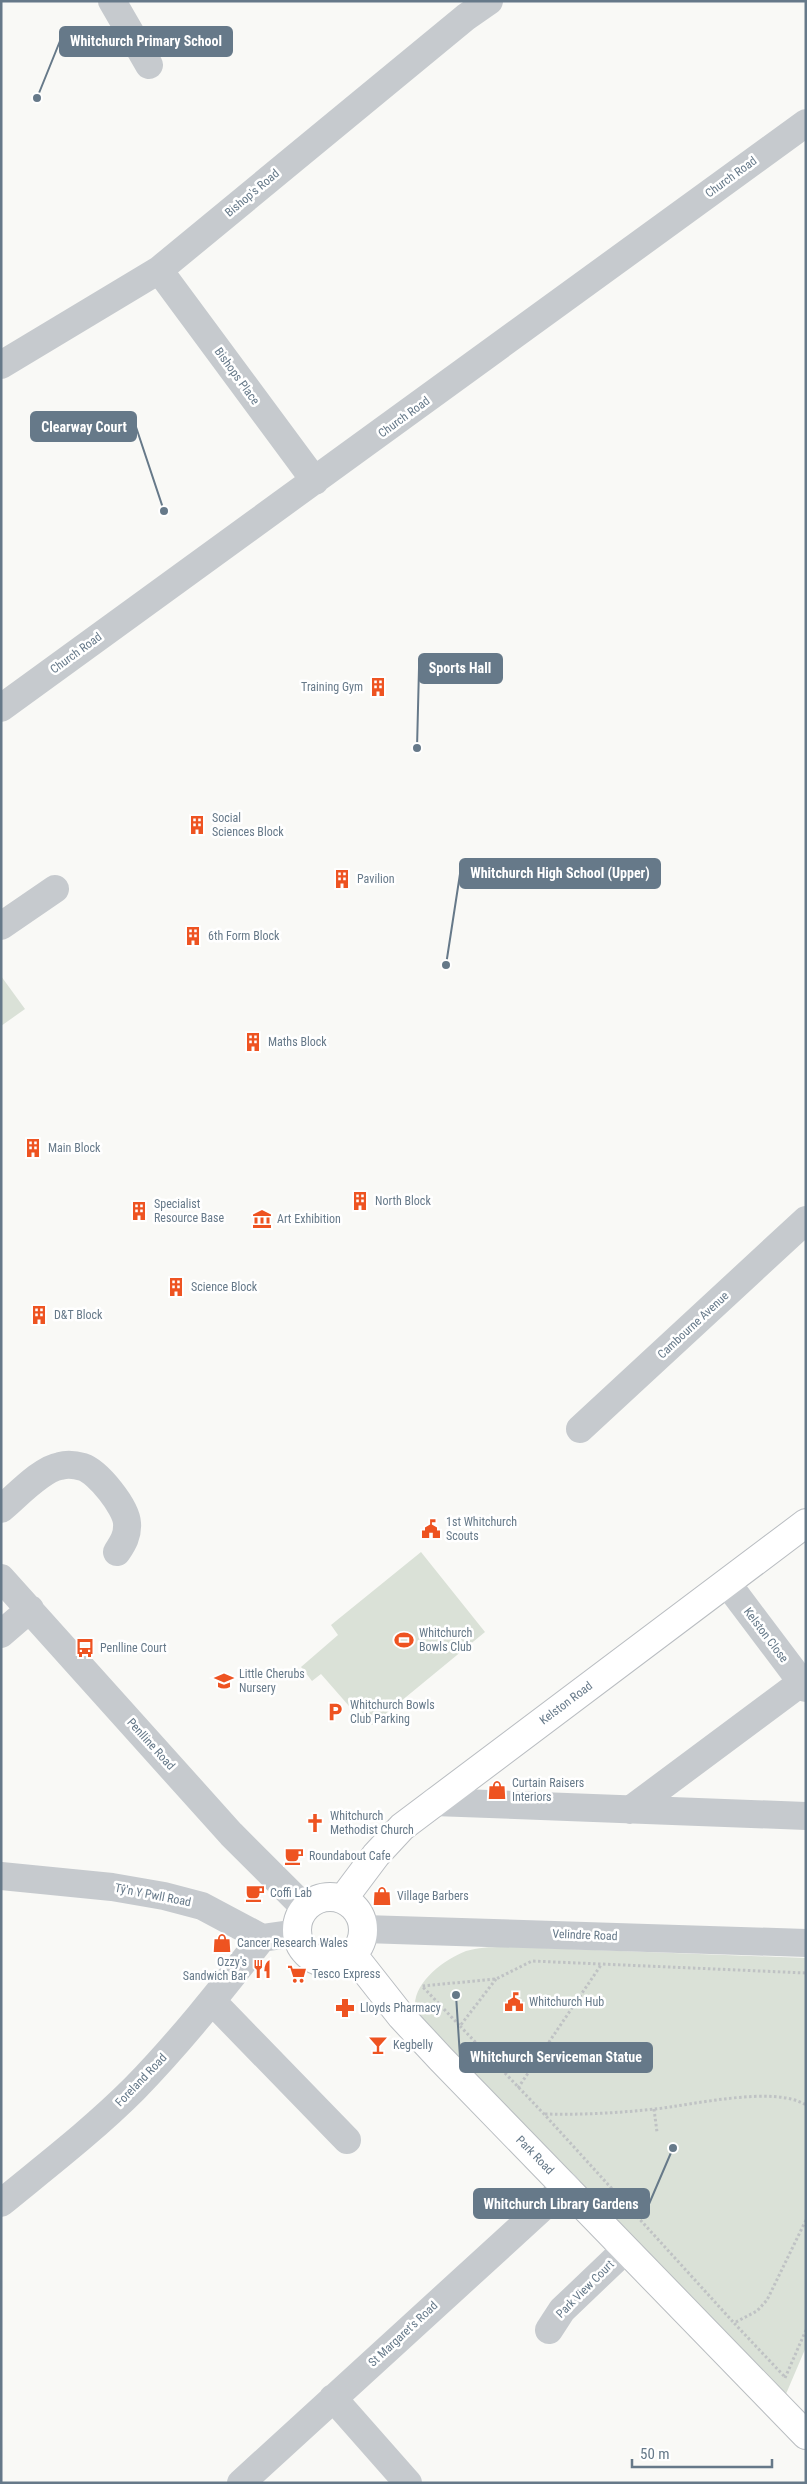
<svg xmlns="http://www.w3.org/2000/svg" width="807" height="2484" font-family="'Roboto Condensed',sans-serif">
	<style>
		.green { fill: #dae1d7 }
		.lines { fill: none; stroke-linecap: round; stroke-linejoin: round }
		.major-casing { stroke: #b9bdc1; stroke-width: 30 }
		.path { stroke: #bfc2c4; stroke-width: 3; stroke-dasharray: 2.5 2.5; stroke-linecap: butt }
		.minor { stroke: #c6cace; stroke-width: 28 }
		.major { stroke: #fff; stroke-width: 28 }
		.labels { text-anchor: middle; stroke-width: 5; stroke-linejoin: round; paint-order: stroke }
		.street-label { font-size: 12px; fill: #667989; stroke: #fff }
		.poi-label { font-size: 12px; fill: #667989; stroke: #fff; text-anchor: start }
		.leader { fill: none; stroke: #667989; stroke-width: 2 }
		.callout-dot { fill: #667989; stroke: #fff; stroke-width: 2 }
		.callout { fill: #667989; stroke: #667989; stroke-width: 2 }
		.callout-label { font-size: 14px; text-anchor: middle; font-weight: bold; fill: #fff }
	</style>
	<rect width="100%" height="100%" fill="#f9f9f6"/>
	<path class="green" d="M1 976 25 1009 1 1026Z
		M421 1552 485 1632 372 1725 354 1702 349 1706 321 1674 312 1681 301 1667 338 1635 331 1625Z
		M516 1947 806 1958V2347L783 2401 421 2024C419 2018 416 2012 415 2005 415 1981 445 1959 466 1951 482 1946 500 1947 516 1947Z"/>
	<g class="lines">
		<g class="major-casing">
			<path id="major" d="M297 1930a33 33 0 1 1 66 0a33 33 0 1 1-66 0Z
				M343 1899 376 1855 402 1827 806 1523
				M353 1955 401 2016 441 2059 806 2435"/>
		</g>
		<path class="path" d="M496 1979 460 2026 422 1986 496 1979 532 1961 806 1973
			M460 2026 544 2114 734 2323
			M518 2088 601 1965
			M654 2109 657 2132
			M545 2114C581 2115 618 2113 655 2109 693 2105 774 2085 806 2105
			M631 2209 641 2192
			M784 2376 734 2323 757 2311 767 2300 806 2220
			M785 2378 806 2330"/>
		<path class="minor" d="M112 1 149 65
			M159 270 315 481
			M1 365 159 270 466 17 489 1
			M1 708 806 123
			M1 926 55 889
			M580 1429 806 1220
			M1 1509C16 1497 41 1469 60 1466 67 1464 76 1465 83 1467 98 1472 126 1507 127 1523 128 1535 123 1543 117 1552
			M1 1578 231 1834 305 1908
			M727 1583 806 1688
			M1 1634 30 1609
			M434 1802 806 1816
			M630 1810 806 1679
			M1 1876 112 1887 164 1896 202 1906 262 1938 297 1933
			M364 1929 806 1943
			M212 2001 347 2140
			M1 2203C46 2166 93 2130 134 2089 180 2042 221 1990 262 1938
			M549 2330 562 2310 625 2250
			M333 2398 408 2483
			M241 2483 566 2186"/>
		<use href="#major" class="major"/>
	</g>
	<defs>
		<g id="building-bare" transform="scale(1.5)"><path d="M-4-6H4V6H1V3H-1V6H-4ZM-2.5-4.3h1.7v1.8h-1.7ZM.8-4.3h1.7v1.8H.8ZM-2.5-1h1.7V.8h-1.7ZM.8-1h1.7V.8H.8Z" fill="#ee5321" stroke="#fff" stroke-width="2.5" paint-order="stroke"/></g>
		<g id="museum-bare" transform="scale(1.5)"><path d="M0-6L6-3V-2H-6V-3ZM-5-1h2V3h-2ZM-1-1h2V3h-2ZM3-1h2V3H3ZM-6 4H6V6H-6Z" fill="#ee5321" stroke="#fff" stroke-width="2.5" paint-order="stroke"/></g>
		<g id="civic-bare" transform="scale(1.5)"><path d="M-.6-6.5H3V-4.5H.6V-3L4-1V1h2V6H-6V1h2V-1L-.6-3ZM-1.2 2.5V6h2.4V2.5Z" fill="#ee5321" stroke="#fff" stroke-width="2.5" paint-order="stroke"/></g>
		<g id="stadium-bare" transform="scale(1.5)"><path d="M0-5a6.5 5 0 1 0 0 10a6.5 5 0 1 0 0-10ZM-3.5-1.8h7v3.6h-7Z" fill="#ee5321" stroke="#fff" stroke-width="2.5" paint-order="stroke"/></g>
		<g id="bus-bare" transform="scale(1.5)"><path d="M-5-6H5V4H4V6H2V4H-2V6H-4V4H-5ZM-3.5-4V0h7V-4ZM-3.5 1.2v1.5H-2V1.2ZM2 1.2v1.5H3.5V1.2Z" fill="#ee5321" stroke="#fff" stroke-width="2.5" paint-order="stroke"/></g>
		<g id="school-bare" transform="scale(1.5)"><path d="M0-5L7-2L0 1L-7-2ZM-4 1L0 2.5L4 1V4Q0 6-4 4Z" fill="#ee5321" stroke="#fff" stroke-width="2.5" paint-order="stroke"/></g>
		<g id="parking-bare" transform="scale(1.5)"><path d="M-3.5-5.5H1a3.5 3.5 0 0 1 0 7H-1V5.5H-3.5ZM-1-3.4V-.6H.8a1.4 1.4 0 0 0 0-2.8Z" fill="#ee5321" stroke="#fff" stroke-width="2.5" paint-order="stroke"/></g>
		<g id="shop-bare" transform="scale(1.5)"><path d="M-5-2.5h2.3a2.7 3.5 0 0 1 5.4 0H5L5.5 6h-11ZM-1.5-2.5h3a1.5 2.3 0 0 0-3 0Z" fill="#ee5321" stroke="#fff" stroke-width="2.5" paint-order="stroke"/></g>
		<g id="church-bare" transform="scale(1.5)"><path d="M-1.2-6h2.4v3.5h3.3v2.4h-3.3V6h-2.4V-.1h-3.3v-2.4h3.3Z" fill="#ee5321" stroke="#fff" stroke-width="2.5" paint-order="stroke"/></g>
		<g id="cafe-bare" transform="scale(1.5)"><path d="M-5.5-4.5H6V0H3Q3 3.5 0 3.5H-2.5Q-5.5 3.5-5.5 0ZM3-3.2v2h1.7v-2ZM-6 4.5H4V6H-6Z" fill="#ee5321" stroke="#fff" stroke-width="2.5" paint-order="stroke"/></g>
		<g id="restaurant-bare" transform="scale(1.5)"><path d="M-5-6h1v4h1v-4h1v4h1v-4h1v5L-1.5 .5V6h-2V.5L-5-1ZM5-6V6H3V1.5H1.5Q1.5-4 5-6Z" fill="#ee5321" stroke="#fff" stroke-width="2.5" paint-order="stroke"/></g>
		<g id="supermarket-bare" transform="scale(1.5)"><path d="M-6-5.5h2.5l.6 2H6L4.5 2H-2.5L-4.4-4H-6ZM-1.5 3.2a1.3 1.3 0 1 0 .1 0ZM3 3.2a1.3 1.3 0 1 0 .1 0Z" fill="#ee5321" stroke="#fff" stroke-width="2.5" paint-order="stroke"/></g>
		<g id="pharmacy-bare" transform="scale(1.5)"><path d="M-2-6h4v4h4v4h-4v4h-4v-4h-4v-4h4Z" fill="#ee5321" stroke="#fff" stroke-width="2.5" paint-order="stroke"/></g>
		<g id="bar-bare" transform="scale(1.5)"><path d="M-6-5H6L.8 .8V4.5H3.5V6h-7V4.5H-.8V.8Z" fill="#ee5321" stroke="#fff" stroke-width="2.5" paint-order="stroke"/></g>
	</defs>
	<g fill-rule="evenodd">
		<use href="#building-bare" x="378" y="687"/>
		<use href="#building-bare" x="197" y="825"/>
		<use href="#building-bare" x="342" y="879"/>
		<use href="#building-bare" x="193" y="936"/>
		<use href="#building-bare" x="253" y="1042"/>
		<use href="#building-bare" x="33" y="1148"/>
		<use href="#building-bare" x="360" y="1201"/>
		<use href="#building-bare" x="139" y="1211"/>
		<use href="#museum-bare" x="262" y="1219"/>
		<use href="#building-bare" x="176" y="1287"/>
		<use href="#building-bare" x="39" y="1315"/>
		<use href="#civic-bare" x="431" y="1529"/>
		<use href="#stadium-bare" x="404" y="1640"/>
		<use href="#bus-bare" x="85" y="1648"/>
		<use href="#school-bare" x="224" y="1681"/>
		<use href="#parking-bare" x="335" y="1712"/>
		<use href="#shop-bare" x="497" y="1790"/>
		<use href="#church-bare" x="315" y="1823"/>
		<use href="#cafe-bare" x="294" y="1856"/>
		<use href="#cafe-bare" x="255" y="1893"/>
		<use href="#shop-bare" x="382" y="1896"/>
		<use href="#shop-bare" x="222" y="1943"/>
		<use href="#restaurant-bare" x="262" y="1969"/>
		<use href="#supermarket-bare" x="297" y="1974"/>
		<use href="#civic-bare" x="514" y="2002"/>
		<use href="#pharmacy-bare" x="345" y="2008"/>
		<use href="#bar-bare" x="378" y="2045"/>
	</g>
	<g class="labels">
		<g class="street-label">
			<text transform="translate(731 177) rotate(-36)" y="4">Church Road</text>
			<text transform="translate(252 193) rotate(-40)" y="4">Bishop's Road</text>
			<text transform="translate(237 376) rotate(54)" y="4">Bishops Place</text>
			<text transform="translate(404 417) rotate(-36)" y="4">Church Road</text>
			<text transform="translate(76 653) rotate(-36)" y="4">Church Road</text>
			<text transform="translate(693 1325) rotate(-43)" y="4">Cambourne Avenue</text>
			<text transform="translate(766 1635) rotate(53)" y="4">Kelston Close</text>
			<text transform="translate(566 1703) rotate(-37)" y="4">Kelston Road</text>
			<text transform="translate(151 1744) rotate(48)" y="4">Penlline Road</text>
			<text transform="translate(153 1895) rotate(11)" y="4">Tŷ'n Y Pwll Road</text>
			<text transform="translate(585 1935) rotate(2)" y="4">Velindre Road</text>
			<text transform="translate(141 2080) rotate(-46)" y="4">Foreland Road</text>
			<text transform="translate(535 2155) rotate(46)" y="4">Park Road</text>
			<text transform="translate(585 2289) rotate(-45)" y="4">Park View Court</text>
			<text transform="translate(403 2334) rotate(-43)" y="4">St Margaret's Road</text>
		</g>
		<g class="poi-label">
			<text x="363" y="691" text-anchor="end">Training Gym</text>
			<text x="212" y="822">Social<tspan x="212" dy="14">Sciences Block</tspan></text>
			<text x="357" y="883">Pavilion</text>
			<text x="208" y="940">6th Form Block</text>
			<text x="268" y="1046">Maths Block</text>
			<text x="48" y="1152">Main Block</text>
			<text x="375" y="1205">North Block</text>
			<text x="154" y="1208">Specialist<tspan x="154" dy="14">Resource Base</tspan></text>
			<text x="277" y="1223">Art Exhibition</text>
			<text x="191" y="1291">Science Block</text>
			<text x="54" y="1319">D&amp;T Block</text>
			<text x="446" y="1526">1st Whitchurch<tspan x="446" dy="14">Scouts</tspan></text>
			<text x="419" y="1637">Whitchurch<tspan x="419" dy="14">Bowls Club</tspan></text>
			<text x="100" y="1652">Penlline Court</text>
			<text x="239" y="1678">Little Cherubs<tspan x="239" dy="14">Nursery</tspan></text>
			<text x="350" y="1709">Whitchurch Bowls<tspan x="350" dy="14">Club Parking</tspan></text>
			<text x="512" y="1787">Curtain Raisers<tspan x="512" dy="14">Interiors</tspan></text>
			<text x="330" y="1820">Whitchurch<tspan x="330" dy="14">Methodist Church</tspan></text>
			<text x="309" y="1860">Roundabout Cafe</text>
			<text x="270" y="1897">Coffi Lab</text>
			<text x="397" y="1900">Village Barbers</text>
			<text x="237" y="1947">Cancer Research Wales</text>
			<text x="247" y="1966" text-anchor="end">Ozzy's<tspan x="247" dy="14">Sandwich Bar</tspan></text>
			<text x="312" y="1978">Tesco Express</text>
			<text x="529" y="2006">Whitchurch Hub</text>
			<text x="360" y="2012">Lloyds Pharmacy</text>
			<text x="393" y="2049">Kegbelly</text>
		</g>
	</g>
	<path class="leader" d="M37 98L60 41M164 511L136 427M417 748L419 668M446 965L460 874M456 1995L460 2057M673 2148L649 2204"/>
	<g class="callout-dot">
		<circle cx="37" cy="98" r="5"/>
		<circle cx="164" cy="511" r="5"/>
		<circle cx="417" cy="748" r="5"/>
		<circle cx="446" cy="965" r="5"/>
		<circle cx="456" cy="1995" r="5"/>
		<circle cx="673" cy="2148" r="5"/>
	</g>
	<g class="callout">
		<rect x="60" y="27" width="172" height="29" rx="5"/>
		<rect x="31" y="412" width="105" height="29" rx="5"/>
		<rect x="419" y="654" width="83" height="29" rx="5"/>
		<rect x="460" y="859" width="200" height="29" rx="5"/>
		<rect x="460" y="2043" width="192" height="29" rx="5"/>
		<rect x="474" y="2189" width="175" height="29" rx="5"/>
	</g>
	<g class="callout-label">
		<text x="146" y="46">Whitchurch Primary School</text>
		<text x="84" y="432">Clearway Court</text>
		<text x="460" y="673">Sports Hall</text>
		<text x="560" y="878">Whitchurch High School (Upper)</text>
		<text x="556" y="2062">Whitchurch Serviceman Statue</text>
		<text x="561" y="2209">Whitchurch Library Gardens</text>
	</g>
	<rect width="807" height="2484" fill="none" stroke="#667989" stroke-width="5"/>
	<path d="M632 2459v8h140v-8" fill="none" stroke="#667989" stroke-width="2.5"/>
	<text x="640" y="2459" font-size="15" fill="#667989" stroke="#ffffff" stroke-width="4" paint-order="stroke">50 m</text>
</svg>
